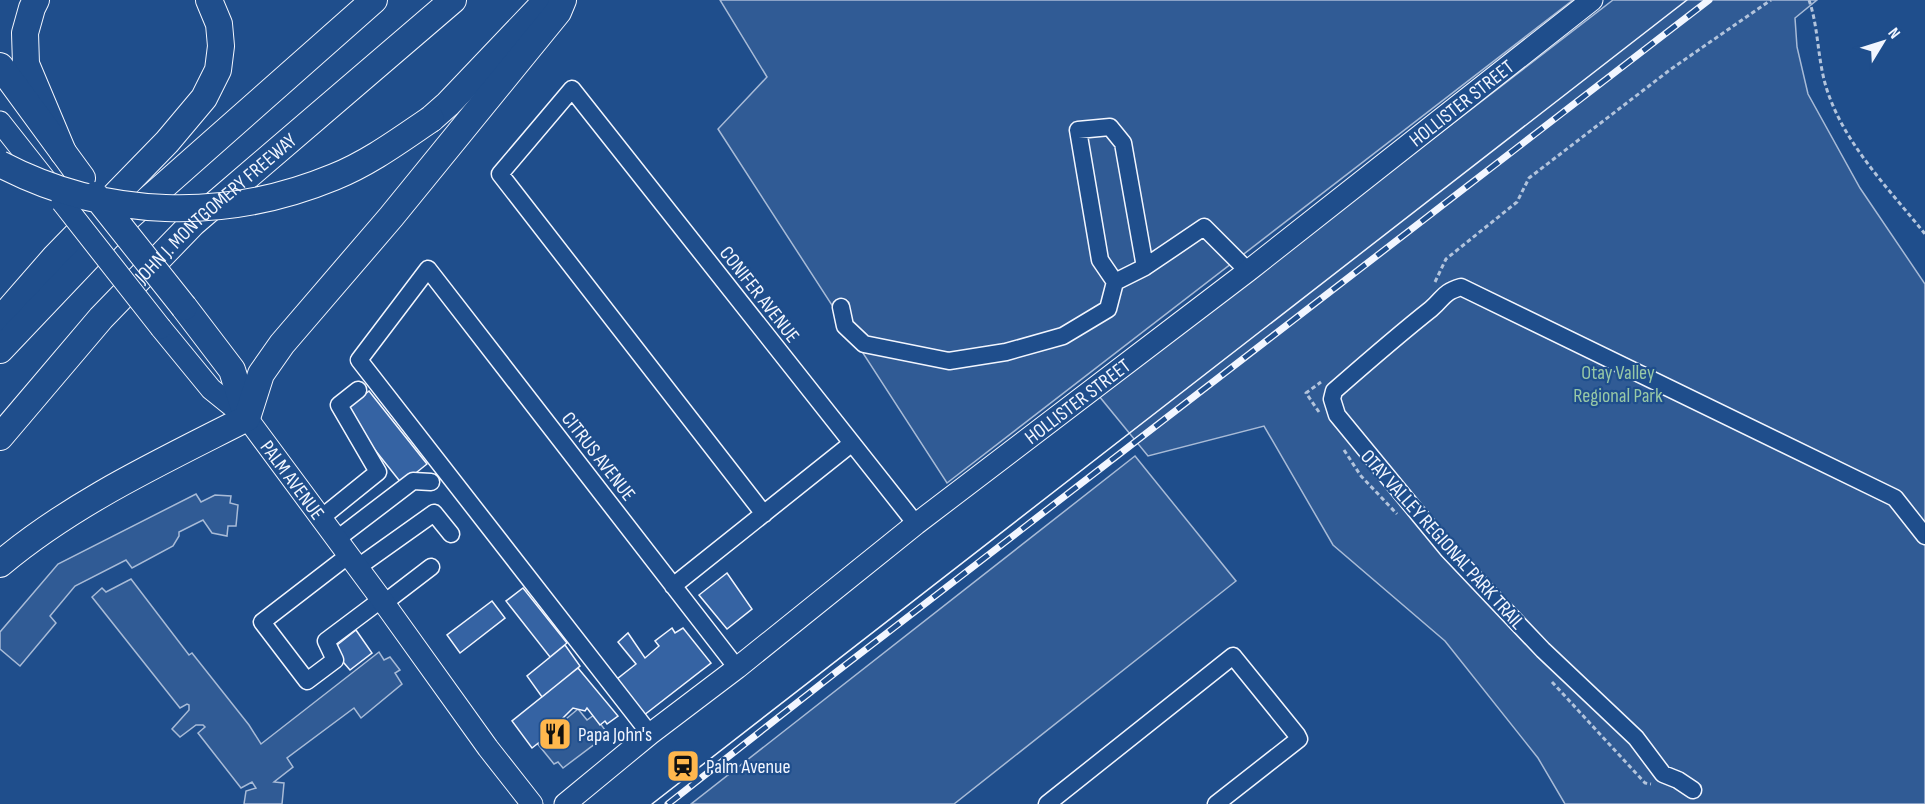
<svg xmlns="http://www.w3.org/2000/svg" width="1925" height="804" font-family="'Sofia Sans Condensed',sans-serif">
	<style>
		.built { fill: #305b95; stroke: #a8bbd7; stroke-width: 1.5 }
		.building { fill: #3563a3; stroke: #f2f6ff; stroke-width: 1.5 }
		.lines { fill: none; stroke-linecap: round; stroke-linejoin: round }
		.minor-casing { stroke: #f2f6ff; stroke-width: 19 }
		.major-casing { stroke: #f2f6ff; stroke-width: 23 }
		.highway-casing { stroke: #f2f6ff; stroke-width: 28 }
		.path { stroke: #b3c4dc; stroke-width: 3; stroke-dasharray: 4.5 3; stroke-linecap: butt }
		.minor { stroke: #1f4e8c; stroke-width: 16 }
		.major { stroke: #1f4e8c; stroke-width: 21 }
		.highway { stroke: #1f4e8c; stroke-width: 26 }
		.tram { stroke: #f2f6ff; stroke-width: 1.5 }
		.rail-casing { stroke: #f2f6ff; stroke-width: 7 }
		.rail { stroke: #1f4e8c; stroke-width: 4.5; stroke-dasharray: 14; stroke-linecap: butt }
		.major-bridge-casing { stroke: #f2f6ff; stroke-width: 23; stroke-linecap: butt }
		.highway-bridge-casing { stroke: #f2f6ff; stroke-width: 28; stroke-linecap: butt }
		.major-bridge { stroke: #1f4e8c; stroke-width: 21 }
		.highway-bridge { stroke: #1f4e8c; stroke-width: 26 }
		.labels { text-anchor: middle; stroke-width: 4.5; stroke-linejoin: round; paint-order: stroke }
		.street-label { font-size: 20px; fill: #f2f6ff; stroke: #1f4e8c }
		.park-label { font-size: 20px; fill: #97c8a6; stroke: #1f4e8c }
		.poi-label { font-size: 20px; fill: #f2f6ff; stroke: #1f4e8c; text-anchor: start }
	</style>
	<rect width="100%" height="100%" fill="#1f4e8c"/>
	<path class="built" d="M720 0H1573L947 483 718 129 767 77Z
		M1613 0H1817L1795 18 1797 47 1808 94 1860 188 1925 284V804H1565L1538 758 1445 641 1333 545 1264 426 1148 456 1099 396Z
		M1135 456 1236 581 954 804H691Z
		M196 494 201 502 215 495 231 496 230 503 238 505 236 526H228L227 536 212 533 203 520 179 532V536L173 546 132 568 126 560 75 586 50 616 56 623 20 666 0 649V632L58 564Z
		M131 579 189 655 192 653 249 725 261 744 379 652 384 660 390 657 400 670 395 673 402 684 361 718 354 708 287 758 293 767 274 782 284 783 282 804H244L246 791 256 788 252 782 241 788 198 733 205 727 203 725H196L180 737 172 729 189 710V705L187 704 180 708 92 597 102 588 106 592Z
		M578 709 587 720 594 715 608 734 563 768 558 762 554 764 537 743Z"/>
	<path class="building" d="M369 391 427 464 402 484 344 411Z
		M727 573 752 609 727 629 699 595Z
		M523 588 567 643 550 657 506 601Z
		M492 601 505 618 460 653 447 635Z
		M672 628 675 633 683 628 711 663 639 719 612 683 636 664 618 642 628 633 645 658 659 646 655 641Z
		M356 630 372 653 350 670 332 649Z
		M565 645 580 666 542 697 527 676Z
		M578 668 618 716 607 724 605 721 600 725 587 708 585 711 573 708 563 718 565 722 532 748 512 721Z"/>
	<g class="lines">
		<g class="minor-casing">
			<path id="minor" d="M1145 267 1123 143 1110 127 1078 130 1100 260 1115 282 1145 267 1204 227 1248 271
				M841 307 845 326 864 344 949 361 1006 352 1063 336 1108 309 1115 282
				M764 514 500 174 572 89 916 524
				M321 518 378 472 339 405 358 390
				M337 539 413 481 431 482
				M349 555 262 622 307 681 335 660 326 641 382 599
				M358 567 434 513 451 534
				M673 586 851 444
				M384 603 431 567
				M650 734 359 360 428 269 737 668
				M1693 790 1678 780 1663 774 1636 738 1543 650 1448 550 1337 415 1332 399 1334 391C1366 363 1398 335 1431 309 1445 297 1442 293 1461 287L1895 498 1925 536
				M1047 804 1233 656 1297 735 1299 739 1216 804"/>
		</g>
		<g class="major-casing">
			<g id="major">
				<path d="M0 122 52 188"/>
				<path id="s1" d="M161 328 211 389 247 418 384 603 488 748 532 804"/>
				<path id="s2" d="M565 804 650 734 737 668 916 524 1248 271 1592 0"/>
			</g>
		</g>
		<g class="highway-casing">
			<g id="highway">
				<path d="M36 0 32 8 25 33 26 64 63 152"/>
				<path d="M0 66 82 178"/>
				<path d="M431 119 448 104 547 0"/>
				<path d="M184 307 232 370 247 418"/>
				<path d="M0 320 55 257 167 142 204 98 218 70 221 46 219 24 209 0"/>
				<path d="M0 350 115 229 374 0"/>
				<path id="s3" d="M0 437 101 318 193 223 453 0"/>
				<path d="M0 564C74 502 161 462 247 418L261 374 282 344 391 217 558 12 563 0"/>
			</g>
		</g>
		<path class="path" d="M1809 0C1819 29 1817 59 1827 90 1845 145 1890 190 1925 234
			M1435 282 1446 259 1517 202 1529 178 1671 69 1771 0
			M1319 412 1306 393 1321 382
			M1344 450 1361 476 1397 514
			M1552 682 1645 783 1651 784"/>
		<use href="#minor" class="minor"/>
		<use href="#major" class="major"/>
		<use href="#highway" class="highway"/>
		<path class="tram" d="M652 804 1687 0"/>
		<g class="rail-casing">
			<path id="rail" d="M668 804 835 673 1709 0"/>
		</g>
		<use href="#rail" class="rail"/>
		<g class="major-bridge-casing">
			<path id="major-bridge" d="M62 202 161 328"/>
		</g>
		<g class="highway-bridge-casing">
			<path id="highway-bridge" d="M0 164C105 219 225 222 334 177 369 163 400 140 431 119
				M95 195 184 307"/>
		</g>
		<use href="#major-bridge" class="major-bridge"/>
		<use href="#highway-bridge" class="highway-bridge"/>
	</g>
	<defs>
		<g id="restaurant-square" transform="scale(1.725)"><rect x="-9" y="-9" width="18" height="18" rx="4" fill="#ffb74d" stroke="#1f4e8c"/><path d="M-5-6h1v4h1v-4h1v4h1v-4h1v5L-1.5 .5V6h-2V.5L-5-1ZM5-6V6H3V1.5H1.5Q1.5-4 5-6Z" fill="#111"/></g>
		<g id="station-square" transform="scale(1.725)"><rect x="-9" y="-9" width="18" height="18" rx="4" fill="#ffb74d" stroke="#1f4e8c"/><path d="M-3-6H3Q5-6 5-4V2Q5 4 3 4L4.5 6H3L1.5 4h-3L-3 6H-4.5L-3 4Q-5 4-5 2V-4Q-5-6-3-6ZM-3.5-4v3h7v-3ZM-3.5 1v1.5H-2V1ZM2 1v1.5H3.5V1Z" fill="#111"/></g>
	</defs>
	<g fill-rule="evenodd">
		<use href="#restaurant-square" x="555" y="734"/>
		<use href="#station-square" x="683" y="766"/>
	</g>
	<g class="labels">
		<g class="street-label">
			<text dy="7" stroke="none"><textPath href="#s2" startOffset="1138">HOLLISTER STREET</textPath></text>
			<text dy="7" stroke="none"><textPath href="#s3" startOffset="315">JOHN J. MONTGOMERY FREEWAY</textPath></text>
			<text transform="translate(760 294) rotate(52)" y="7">CONIFER AVENUE</text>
			<text dy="7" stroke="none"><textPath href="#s2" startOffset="652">HOLLISTER STREET</textPath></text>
			<text transform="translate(599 456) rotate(52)" y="7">CITRUS AVENUE</text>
			<text dy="7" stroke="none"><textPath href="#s1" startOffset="202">PALM AVENUE</textPath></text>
			<text transform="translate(1443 539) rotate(48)" y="7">OTAY VALLEY REGIONAL PARK TRAIL</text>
		</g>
		<g class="park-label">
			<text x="1618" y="379">Otay Valley<tspan x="1618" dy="23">Regional Park</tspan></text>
		</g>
		<g class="poi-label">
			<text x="578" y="741">Papa John's</text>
			<text x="706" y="773">Palm Avenue</text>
		</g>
	</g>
	<g transform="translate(1883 42) rotate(52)" stroke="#1f4e8c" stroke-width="4.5" paint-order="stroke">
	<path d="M0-4.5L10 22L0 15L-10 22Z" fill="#f2f6ff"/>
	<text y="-9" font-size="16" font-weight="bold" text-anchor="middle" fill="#f2f6ff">N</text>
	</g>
</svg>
